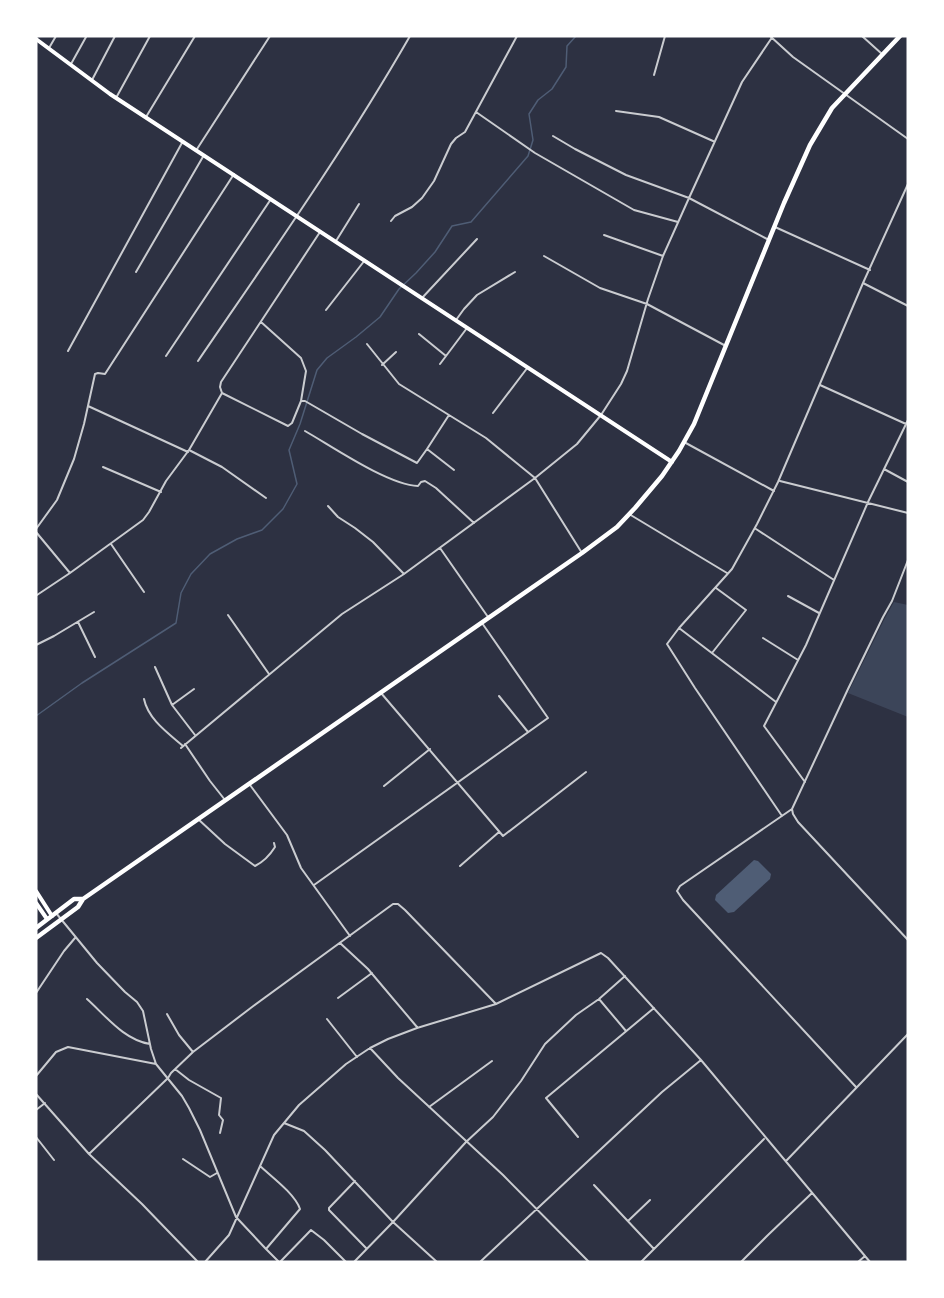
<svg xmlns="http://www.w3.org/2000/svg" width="944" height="1298" font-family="Raleway,sans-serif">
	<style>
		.green { fill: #3c4559 }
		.water { fill: #4f5d75 }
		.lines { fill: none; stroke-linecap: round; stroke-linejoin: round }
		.stream { stroke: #4f5d75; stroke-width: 1.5 }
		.minor { stroke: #caccd0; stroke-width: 2 }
		.secondary { stroke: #fff; stroke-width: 4 }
		.trunk { stroke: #fff; stroke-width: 4.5 }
	</style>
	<rect width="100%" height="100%" fill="#2d3142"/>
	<path class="green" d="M894 602 908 605V717L848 693 885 618Z"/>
	<path class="water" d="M754 860 758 861 771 874 770 879 734 912 728 913 715 900 716 895Z"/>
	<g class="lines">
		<path class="stream" d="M36 716 82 683 176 623 181 593 191 574 210 554 237 539 262 530 283 509 297 484 289 450 300 424 317 370 327 358 356 337 380 317 399 289 416 273 435 252 452 226 471 222 528 156 533 140 529 114 538 100 552 89 566 67 567 46 576 36"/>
		<path class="minor" d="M770 36 793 57 908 139
			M862 36 882 54
			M49 48 56 36
			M71 64 86 37
			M654 75 665 36
			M92 80 115 36
			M116 98 150 36
			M616 111 659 117 713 141
			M476 112 535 153 634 210 678 222
			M146 117 195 36
			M553 136 575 149 626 175 689 198 769 240
			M197 149 270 36
			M391 221 395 216 412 207 422 198 434 181 451 144 456 138 465 132 517 36
			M775 227 870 270
			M604 235 663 256
			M336 241 359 204
			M544 256 600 288 647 304 724 345
			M136 272 204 155
			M863 283 908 306
			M422 298 477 239
			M326 310 365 260
			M456 320 464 309 477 295 515 272
			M261 322 301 358 306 371 301 401
			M419 334 446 356
			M367 344 399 384 486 438 535 478 582 553
			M68 351 183 141
			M166 356 271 199
			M198 361C271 254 345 149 410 36
			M440 364 467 328
			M382 365 396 352
			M820 385 906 424
			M222 393 288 426 292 423 301 401H305L362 434 417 463 427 449 454 470
			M88 406 188 452
			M493 413 528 367
			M305 431C333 447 388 485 418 486L421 482 425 481 436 488 474 523
			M684 442 774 491
			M427 449 449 415
			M189 450 222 467 266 498
			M103 467 161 492
			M884 469 908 482
			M780 481 908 513
			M328 506 338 517 355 528 373 542 404 574
			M629 514 727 573
			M36 529 57 500 74 459 84 424 95 374 98 373 105 374 234 174
			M756 529 834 580
			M36 532 70 573
			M111 544 144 592
			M440 548 488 617
			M37 595 70 573 143 520 149 512 166 481 189 450 222 393 220 387 221 382 320 232
			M788 596 819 613
			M228 615 269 674
			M78 622 95 657
			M679 628 776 702
			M763 638 798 660
			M36 645 54 636 94 612
			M712 653 746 610 716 588
			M155 667 172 705 195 735
			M381 693 503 836 586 772
			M499 696 528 732
			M144 699C148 719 168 733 183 746
			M172 705 194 689
			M185 744 210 781 225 800
			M181 748 342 614 404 574 535 478 577 444 601 415 621 384 627 371 648 299 663 256 689 198 742 82 773 36
			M805 782 764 726 806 645 868 502 908 420
			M250 785 287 835 301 868 350 936
			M384 786 430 749
			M792 809 793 814 798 822 908 940
			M782 816 695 688 667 644 679 628 732 569 757 524 778 482 863 283 908 184
			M198 819 225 844 255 866C263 862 270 855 275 847L274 843
			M460 866 499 832
			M314 885 548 718 482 623
			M56 913 97 963 125 992 137 1002 143 1011 151 1049 156 1064 182 1096 189 1108 200 1130 236 1217 266 1249 279 1262
			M340 943 368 969 417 1027
			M36 993 64 951 75 938
			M338 998 372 973
			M87 999C106 1016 124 1040 150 1044
			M599 999 626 1031
			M167 1014 179 1035 193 1052
			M327 1019 357 1057
			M370 1048 398 1078 503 1175 589 1262
			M175 1069 189 1080 221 1098 219 1115 223 1120 220 1133
			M36 1076 56 1052 68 1047 156 1064
			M856 1087 683 900 677 891 680 886 792 809 848 689 883 617 892 601 908 560
			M36 1094 89 1154 142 1204 198 1262
			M429 1107 492 1061
			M36 1110 45 1103
			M284 1123 304 1131 325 1150 393 1222 437 1262
			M36 1137 54 1160
			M578 1137 546 1098 654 1008
			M89 1154 168 1078 171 1073 193 1052 252 1007 393 904H398L405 910 496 1004
			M183 1159 210 1177 217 1173
			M786 1161 908 1034
			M260 1166C272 1177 295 1194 300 1209L266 1249
			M355 1181 329 1208V1210L366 1248
			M594 1185 654 1249
			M628 1221 650 1200
			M205 1262 229 1235 274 1135 299 1105 346 1064 370 1048 388 1039 417 1028 496 1004 601 953 608 958 701 1060 870 1262
			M280 1262 311 1230 324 1240 346 1262
			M354 1262 393 1222 466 1142 493 1117 521 1081 545 1044 576 1015 599 999 625 976
			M480 1262 662 1092 701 1060
			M641 1262 764 1139
			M741 1262 768 1235 812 1193
			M858 1262 865 1256"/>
		<path class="secondary" d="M36 39 110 94 672 462
			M36 891 52 916
			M36 903 47 919"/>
		<path class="trunk" d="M36 928 74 899H83
			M36 938 78 907 83 899 582 553 617 527 635 508 662 476 679 451 694 424 784 203 810 145 832 108 900 36"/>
	</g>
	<rect width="944" height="1298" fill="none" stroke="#ffffff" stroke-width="75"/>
</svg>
